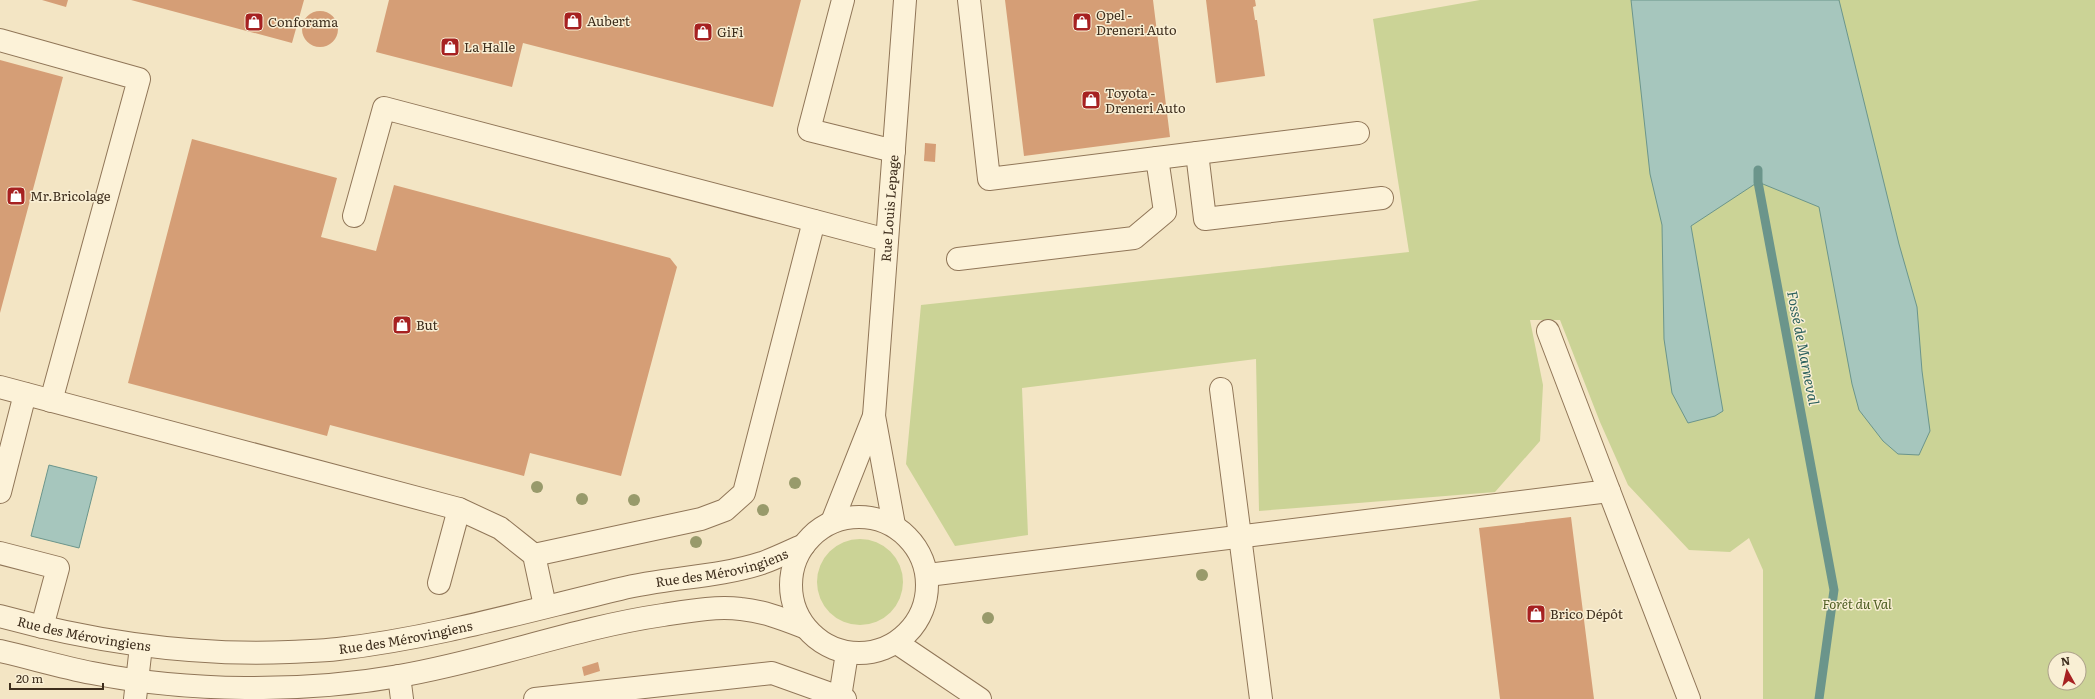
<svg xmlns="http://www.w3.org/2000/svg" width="2095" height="699" font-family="Literata,serif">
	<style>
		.green { fill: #cbd396; fill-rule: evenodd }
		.water { fill: #a6c6bd; stroke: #6b958b }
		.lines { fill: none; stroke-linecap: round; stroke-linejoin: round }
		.stream { stroke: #6b958b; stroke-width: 9 }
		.building { fill: #d59e76 }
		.minor-casing { stroke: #907658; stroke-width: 24 }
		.minor { stroke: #fcf2d8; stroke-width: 22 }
		.tree { fill: #989a6b }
		.labels { text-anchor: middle; stroke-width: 3; stroke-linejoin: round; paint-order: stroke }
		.poi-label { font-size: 13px; fill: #3e2e1d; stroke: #f9efd4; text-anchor: start }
		.street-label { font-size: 13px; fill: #3e2e1d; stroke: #f9efd4 }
		.park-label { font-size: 13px; font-style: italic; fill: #4e5d22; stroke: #f9efd4 }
		.water-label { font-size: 14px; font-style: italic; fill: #2b605d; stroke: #f9efd4 }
	</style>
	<rect width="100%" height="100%" fill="#f3e5c4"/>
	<path class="green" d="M1480 0H2095V699H1763V570L1749 538 1730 552 1689 550 1628 485 1600 422 1560 320H1530L1543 385 1540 441 1495 492 1259 511 1256 359 1022 388 1028 535 955 546 906 464 921 305 1409 252 1373 19ZM2055 659H2079V683H2055Z
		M817 582a43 43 0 1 1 86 0a43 43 0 1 1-86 0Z"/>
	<path class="water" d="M1631 0H1839L1899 244 1917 307 1922 371 1930 431 1919 455 1898 454 1883 441 1859 410 1852 384 1819 207 1758 182 1691 226 1723 411 1715 416 1688 423 1672 393 1664 339 1662 225 1650 174Z
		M49 465 97 477 79 548 31 536Z"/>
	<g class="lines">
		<path class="stream" d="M1758 170V182L1834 590 1819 699"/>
	</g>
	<path class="building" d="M42 0H68L66 7Z
		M131 0H304L292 43Z
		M389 0H801L773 107 523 43 512 87 376 52Z
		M1005 0H1153L1170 137 1024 156Z
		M1206 0H1255L1256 6 1253 7 1255 20H1257L1265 76 1216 83Z
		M302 29a18 18 0 1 1 36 0a18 18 0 1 1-36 0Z
		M0 60 63 77 0 313Z
		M192 139 337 178 321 237 376 251 394 185 670 258 677 267 621 476 530 453 524 476 330 425 327 436 128 383Z
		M925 143 936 144 935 162 924 161Z
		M1571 517 1594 699H1500L1479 528Z
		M598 662 600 671 584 676 582 667Z"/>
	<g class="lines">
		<g class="minor-casing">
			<g id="minor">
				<path d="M843 0 809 130 894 151"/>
				<path d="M0 40 139 79 51 401"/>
				<path d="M1197 153 1205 219 1382 198"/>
				<path d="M1157 158 1358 133"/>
				<path d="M354 216 384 108 887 240"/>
				<path d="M958 259 1134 238 1165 212 1157 158 989 179 969 0"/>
				<path d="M0 387 459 509 500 528 534 555 545 606"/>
				<path d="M1221 389 1261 699"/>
				<path d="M1609 491 1689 699"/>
				<path d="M0 492 25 394"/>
				<circle cx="859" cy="585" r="68"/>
				<path d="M832 522 874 416"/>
				<path id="s1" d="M894 525 874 416 905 0"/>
				<path d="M0 553 58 568 42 627"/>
				<path d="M534 555 701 519 725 510 744 493 814 221"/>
				<path d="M928 575 1609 491 1548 331"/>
				<path d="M439 583 459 509"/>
				<path id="s2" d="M0 616C95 642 190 656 289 652 305 651 322 651 338 649 434 638 527 611 620 589 667 577 716 578 762 563 776 558 790 551 804 545"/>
				<path d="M897 643 980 699"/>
				<path d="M0 651C31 658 61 667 92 673 188 692 302 693 399 676 488 661 574 628 663 615 689 611 715 606 741 609 763 611 783 619 804 627"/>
				<path d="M399 676 402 699"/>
				<path d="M840 697 847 653"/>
				<path d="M135 699 141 646"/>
				<path d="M535 699 772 673 845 699"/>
			</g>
		</g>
		<use href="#minor" class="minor"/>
	</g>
	<g class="tree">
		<circle cx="795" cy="483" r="6"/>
		<circle cx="537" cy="487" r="6"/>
		<circle cx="582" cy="499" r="6"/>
		<circle cx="634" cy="500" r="6"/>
		<circle cx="763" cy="510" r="6"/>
		<circle cx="696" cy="542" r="6"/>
		<circle cx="1202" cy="575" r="6"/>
		<circle cx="988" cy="618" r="6"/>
	</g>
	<defs>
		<g id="shop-square" transform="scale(1)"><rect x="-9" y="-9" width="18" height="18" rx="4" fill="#a62121" stroke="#f9efd4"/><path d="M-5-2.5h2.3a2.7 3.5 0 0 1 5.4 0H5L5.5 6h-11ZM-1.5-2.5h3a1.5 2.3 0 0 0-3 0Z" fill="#fff"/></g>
	</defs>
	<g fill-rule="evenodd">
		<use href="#shop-square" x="573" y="21"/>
		<use href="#shop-square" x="254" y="22"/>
		<use href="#shop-square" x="1082" y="22"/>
		<use href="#shop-square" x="703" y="32"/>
		<use href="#shop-square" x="450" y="47"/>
		<use href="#shop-square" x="1091" y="100"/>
		<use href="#shop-square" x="16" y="196"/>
		<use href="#shop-square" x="402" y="325"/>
		<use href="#shop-square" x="1536" y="614"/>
	</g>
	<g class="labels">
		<g class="poi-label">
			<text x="1096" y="20">Opel -<tspan x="1096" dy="15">Dreneri Auto</tspan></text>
			<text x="587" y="26">Aubert</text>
			<text x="268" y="27">Conforama</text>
			<text x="717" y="37">GiFi</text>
			<text x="464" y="52">La Halle</text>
			<text x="1105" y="98">Toyota -<tspan x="1105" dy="15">Dreneri Auto</tspan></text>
			<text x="30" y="201">Mr.Bricolage</text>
			<text x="416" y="330">But</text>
			<text x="1550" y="619">Brico Dépôt</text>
		</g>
		<g class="street-label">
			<text dy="5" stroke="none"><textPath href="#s1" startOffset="319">Rue Louis Lepage</textPath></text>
			<text dy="5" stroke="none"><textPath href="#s2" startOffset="734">Rue des Mérovingiens</textPath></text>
			<text dy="5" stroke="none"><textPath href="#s2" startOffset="86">Rue des Mérovingiens</textPath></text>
			<text dy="5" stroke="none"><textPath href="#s2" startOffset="410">Rue des Mérovingiens</textPath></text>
		</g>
		<g class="park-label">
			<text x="1857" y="609">Forêt du Val</text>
		</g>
		<g class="water-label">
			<text transform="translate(1803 348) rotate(79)" y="5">Fossé de Marneval</text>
		</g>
	</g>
	<g transform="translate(2067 671) rotate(352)"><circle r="19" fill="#f9efd4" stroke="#aea28b"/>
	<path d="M0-3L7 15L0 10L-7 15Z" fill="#a62121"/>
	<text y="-6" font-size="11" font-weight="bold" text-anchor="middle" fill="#3e2e1d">N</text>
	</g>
	<path d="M10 683v6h93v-6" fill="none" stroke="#3e2e1d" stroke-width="2"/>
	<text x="16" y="683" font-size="12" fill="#3e2e1d" stroke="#f9efd4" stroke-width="3" paint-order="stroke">20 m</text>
</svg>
